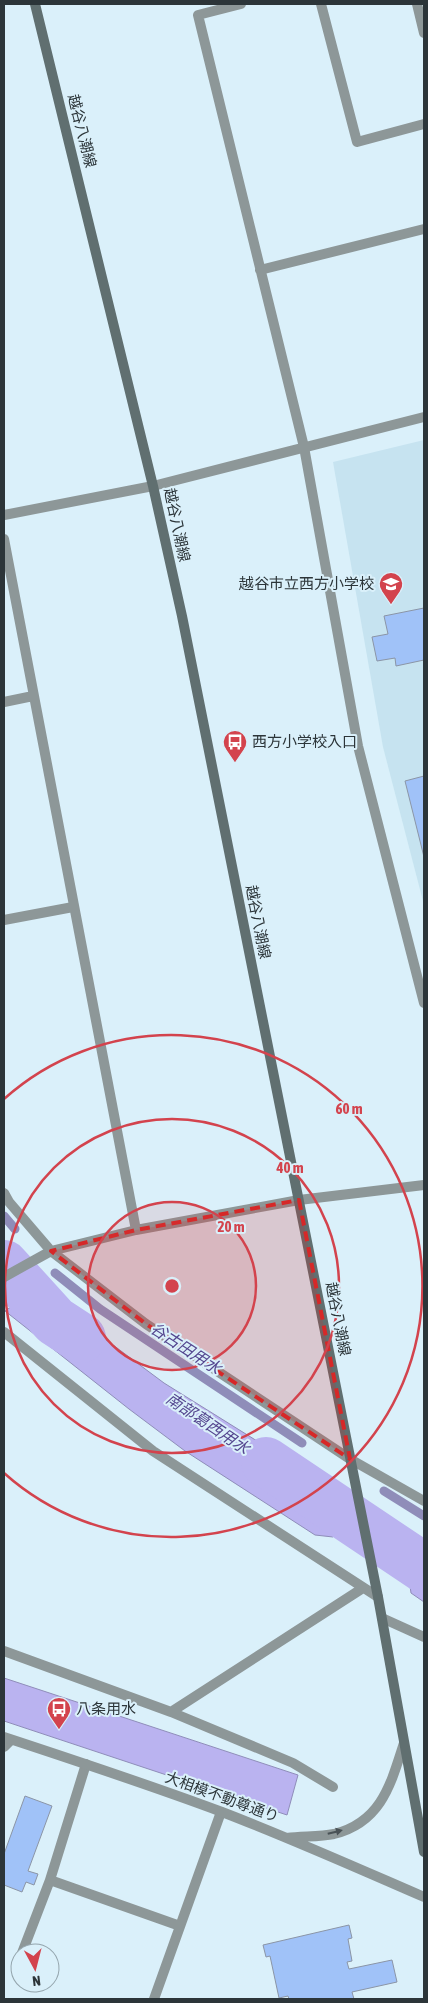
<svg xmlns="http://www.w3.org/2000/svg" width="428" height="2003" font-family="'Asap Condensed','Noto Sans JP',sans-serif">
	<style>
		.built { fill: #c6e3f0 }
		.water { fill: #bab3f0; stroke: #8f8db9 }
		.lines { fill: none; stroke-linecap: round; stroke-linejoin: round }
		.stream { stroke: #8f8db9; stroke-width: 9 }
		.river { stroke: #bab3f0; stroke-width: 50 }
		.building { fill: #a0c2f8; stroke: #8b95a6 }
		.service { stroke: #8d9798; stroke-width: 10 }
		.minor { stroke: #8d9798; stroke-width: 10 }
		.tertiary { stroke: #8d9798; stroke-width: 10 }
		.secondary { stroke: #606f70; stroke-width: 10 }
		.oneway { fill: #495256 }
		.marked { fill: #d62828; fill-opacity: 0.2; stroke: #d62828; stroke-width: 4; stroke-dasharray: 10 6; stroke-linejoin: round }
		.ring { fill: none; stroke: #d3434d; stroke-width: 2.5 }
		.labels { text-anchor: middle; stroke-width: 4; stroke-linejoin: round; paint-order: stroke }
		.street-label { font-size: 15px; fill: #2c3539; stroke: #daf0fa }
		.poi-label { font-size: 15px; fill: #2c3539; stroke: #daf0fa; text-anchor: start }
		.water-label { font-size: 16px; font-style: italic; fill: #54468f; stroke: #daf0fa }
		.centre { fill: #d3434d; stroke: #daf0fa; stroke-width: 2.5 }
		.ring-label { font-size: 15px; text-anchor: middle; font-weight: bold; fill: #d3434d; stroke: #daf0fa; stroke-width: 4; stroke-linejoin: round; paint-order: stroke }
	</style>
	<rect width="100%" height="100%" fill="#daf0fa"/>
	<path class="built" d="M424 440V905L383 747 333 462Z"/>
	<path class="water" d="M41 1286 58 1304 164 1383 318 1479 333 1537 315 1535 185 1451 129 1409 5 1311Z
		M403 1537 424 1547V1602L411 1593Z
		M4 1678 298 1775 287 1815 4 1721Z"/>
	<g class="lines">
		<path class="stream" d="M4 1216 15 1229
			M55 1273 100 1309 302 1443
			M384 1491 424 1516"/>
		<path class="river" d="M4 1265 55 1321 81 1338
			M266 1462 424 1568"/>
	</g>
	<path class="building" d="M424 608V660L396 666 395 658 377 661 372 637 388 634 384 616Z
		M424 776V857L405 781Z
		M25 1796 52 1806 28 1871 38 1874 34 1885 26 1882 22 1892 4 1885V1854Z
		M349 1925 352 1938 348 1939 352 1961 347 1962 349 1969 392 1960 397 1982 352 1992 354 1999H289L288 1996 279 1998 270 1956 266 1957 263 1945Z"/>
	<g class="lines">
		<path class="service" d="M321 4 357 142 424 124
			M417 4 424 33"/>
		<path class="minor" d="M241 4 198 15 304 447 358 746 424 1003
			M260 270 424 229
			M4 515 153 486 424 417
			M4 539 136 1230
			M4 702 33 696
			M4 920 73 907
			M4 1193 9 1202 51 1251 146 1324 350 1459 424 1501
			M4 1277 51 1251 136 1230 299 1200 424 1185
			M4 1332 153 1451 378 1597
			M382 1618 424 1637
			M4 1651 171 1712 363 1588
			M171 1712 293 1763 333 1787
			M4 1747 11 1740
			M50 1880 180 1926
			M22 1953 50 1880 86 1764
			M154 1999 221 1812"/>
		<path class="tertiary" d="M4 1737C77 1761 150 1785 222 1812 290 1838 357 1868 424 1897
			M287 1838C302 1836 319 1837 334 1834 382 1822 391 1783 404 1743"/>
		<path class="secondary" d="M35 4 153 486 182 616 378 1597 424 1852"/>
	</g>
	<defs><path id="oneway-solid" d="M-6-.8H1V-3.2L6.5 0L1 3.2V.8H-6Z" transform="scale(1.25)"/></defs>
	<use class="oneway" href="#oneway-solid" transform="translate(335 1832) rotate(-14)"/>
	<path class="marked" d="M299 1200 350 1459 146 1324 51 1251 136 1230Z"/>
	<circle cx="172" cy="1286" r="84" fill="#d3434d" fill-opacity=".12"/>
	<g class="ring">
		<circle cx="172" cy="1286" r="84"/>
		<circle cx="172" cy="1286" r="167"/>
		<path d="M4 1099A251 251 0 1 1 4 1473"/>
	</g>
	<defs>
		<g id="school-pin" transform="scale(1.25)"><path d="M0 17L-7.5 6A9.5 9.5 0 1 1 7.5 6Z" fill="#d3434d" stroke="#daf0fa"/><path d="M0-5L7-2L0 1L-7-2ZM-4 1L0 2.5L4 1V4Q0 6-4 4Z" fill="#fff"/></g>
		<g id="bus-pin" transform="scale(1.25)"><path d="M0 17L-7.5 6A9.5 9.5 0 1 1 7.5 6Z" fill="#d3434d" stroke="#daf0fa"/><path d="M-5-6H5V4H4V6H2V4H-2V6H-4V4H-5ZM-3.5-4V0h7V-4ZM-3.5 1.2v1.5H-2V1.2ZM2 1.2v1.5H3.5V1.2Z" fill="#fff"/></g>
	</defs>
	<g fill-rule="evenodd">
		<use href="#school-pin" x="391" y="584"/>
		<use href="#bus-pin" x="235" y="742"/>
		<use href="#bus-pin" x="59" y="1709"/>
	</g>
	<g class="labels">
		<g class="street-label">
			<text transform="translate(82 131) rotate(76)" y="5">越谷八潮線</text>
			<text transform="translate(177 525) rotate(78)" y="5">越谷八潮線</text>
			<text transform="translate(258 922) rotate(79)" y="5">越谷八潮線</text>
			<text transform="translate(338 1319) rotate(79)" y="5">越谷八潮線</text>
			<text transform="translate(222 1797) rotate(20)" y="5">大相模不動尊通り</text>
		</g>
		<g class="poi-label">
			<text x="374" y="589" text-anchor="end">越谷市立西方小学校</text>
			<text x="252" y="747">西方小学校入口</text>
			<text x="76" y="1714">八条用水</text>
		</g>
		<g class="water-label">
			<text transform="translate(186 1348) rotate(33)" y="6">谷古田用水</text>
			<text transform="translate(208 1423) rotate(34)" y="6">南部葛西用水</text>
		</g>
	</g>
	<circle cx="172" cy="1286" r="8" class="centre"/>
	<g class="ring-label">
		<text x="349" y="1114">60 m</text>
		<text x="290" y="1173">40 m</text>
		<text x="231" y="1232">20 m</text>
	</g>
	<rect width="428" height="2003" fill="none" stroke="#2c3539" stroke-width="10"/>
	<g transform="translate(35 1968) rotate(173)"><circle r="24" fill="#daf0fa" stroke="#94a5ad"/>
	<path d="M0-4L9 19L0 12L-9 19Z" fill="#d3434d"/>
	<text y="-8" font-size="14" font-weight="bold" text-anchor="middle" fill="#2c3539">N</text>
	</g>
</svg>
